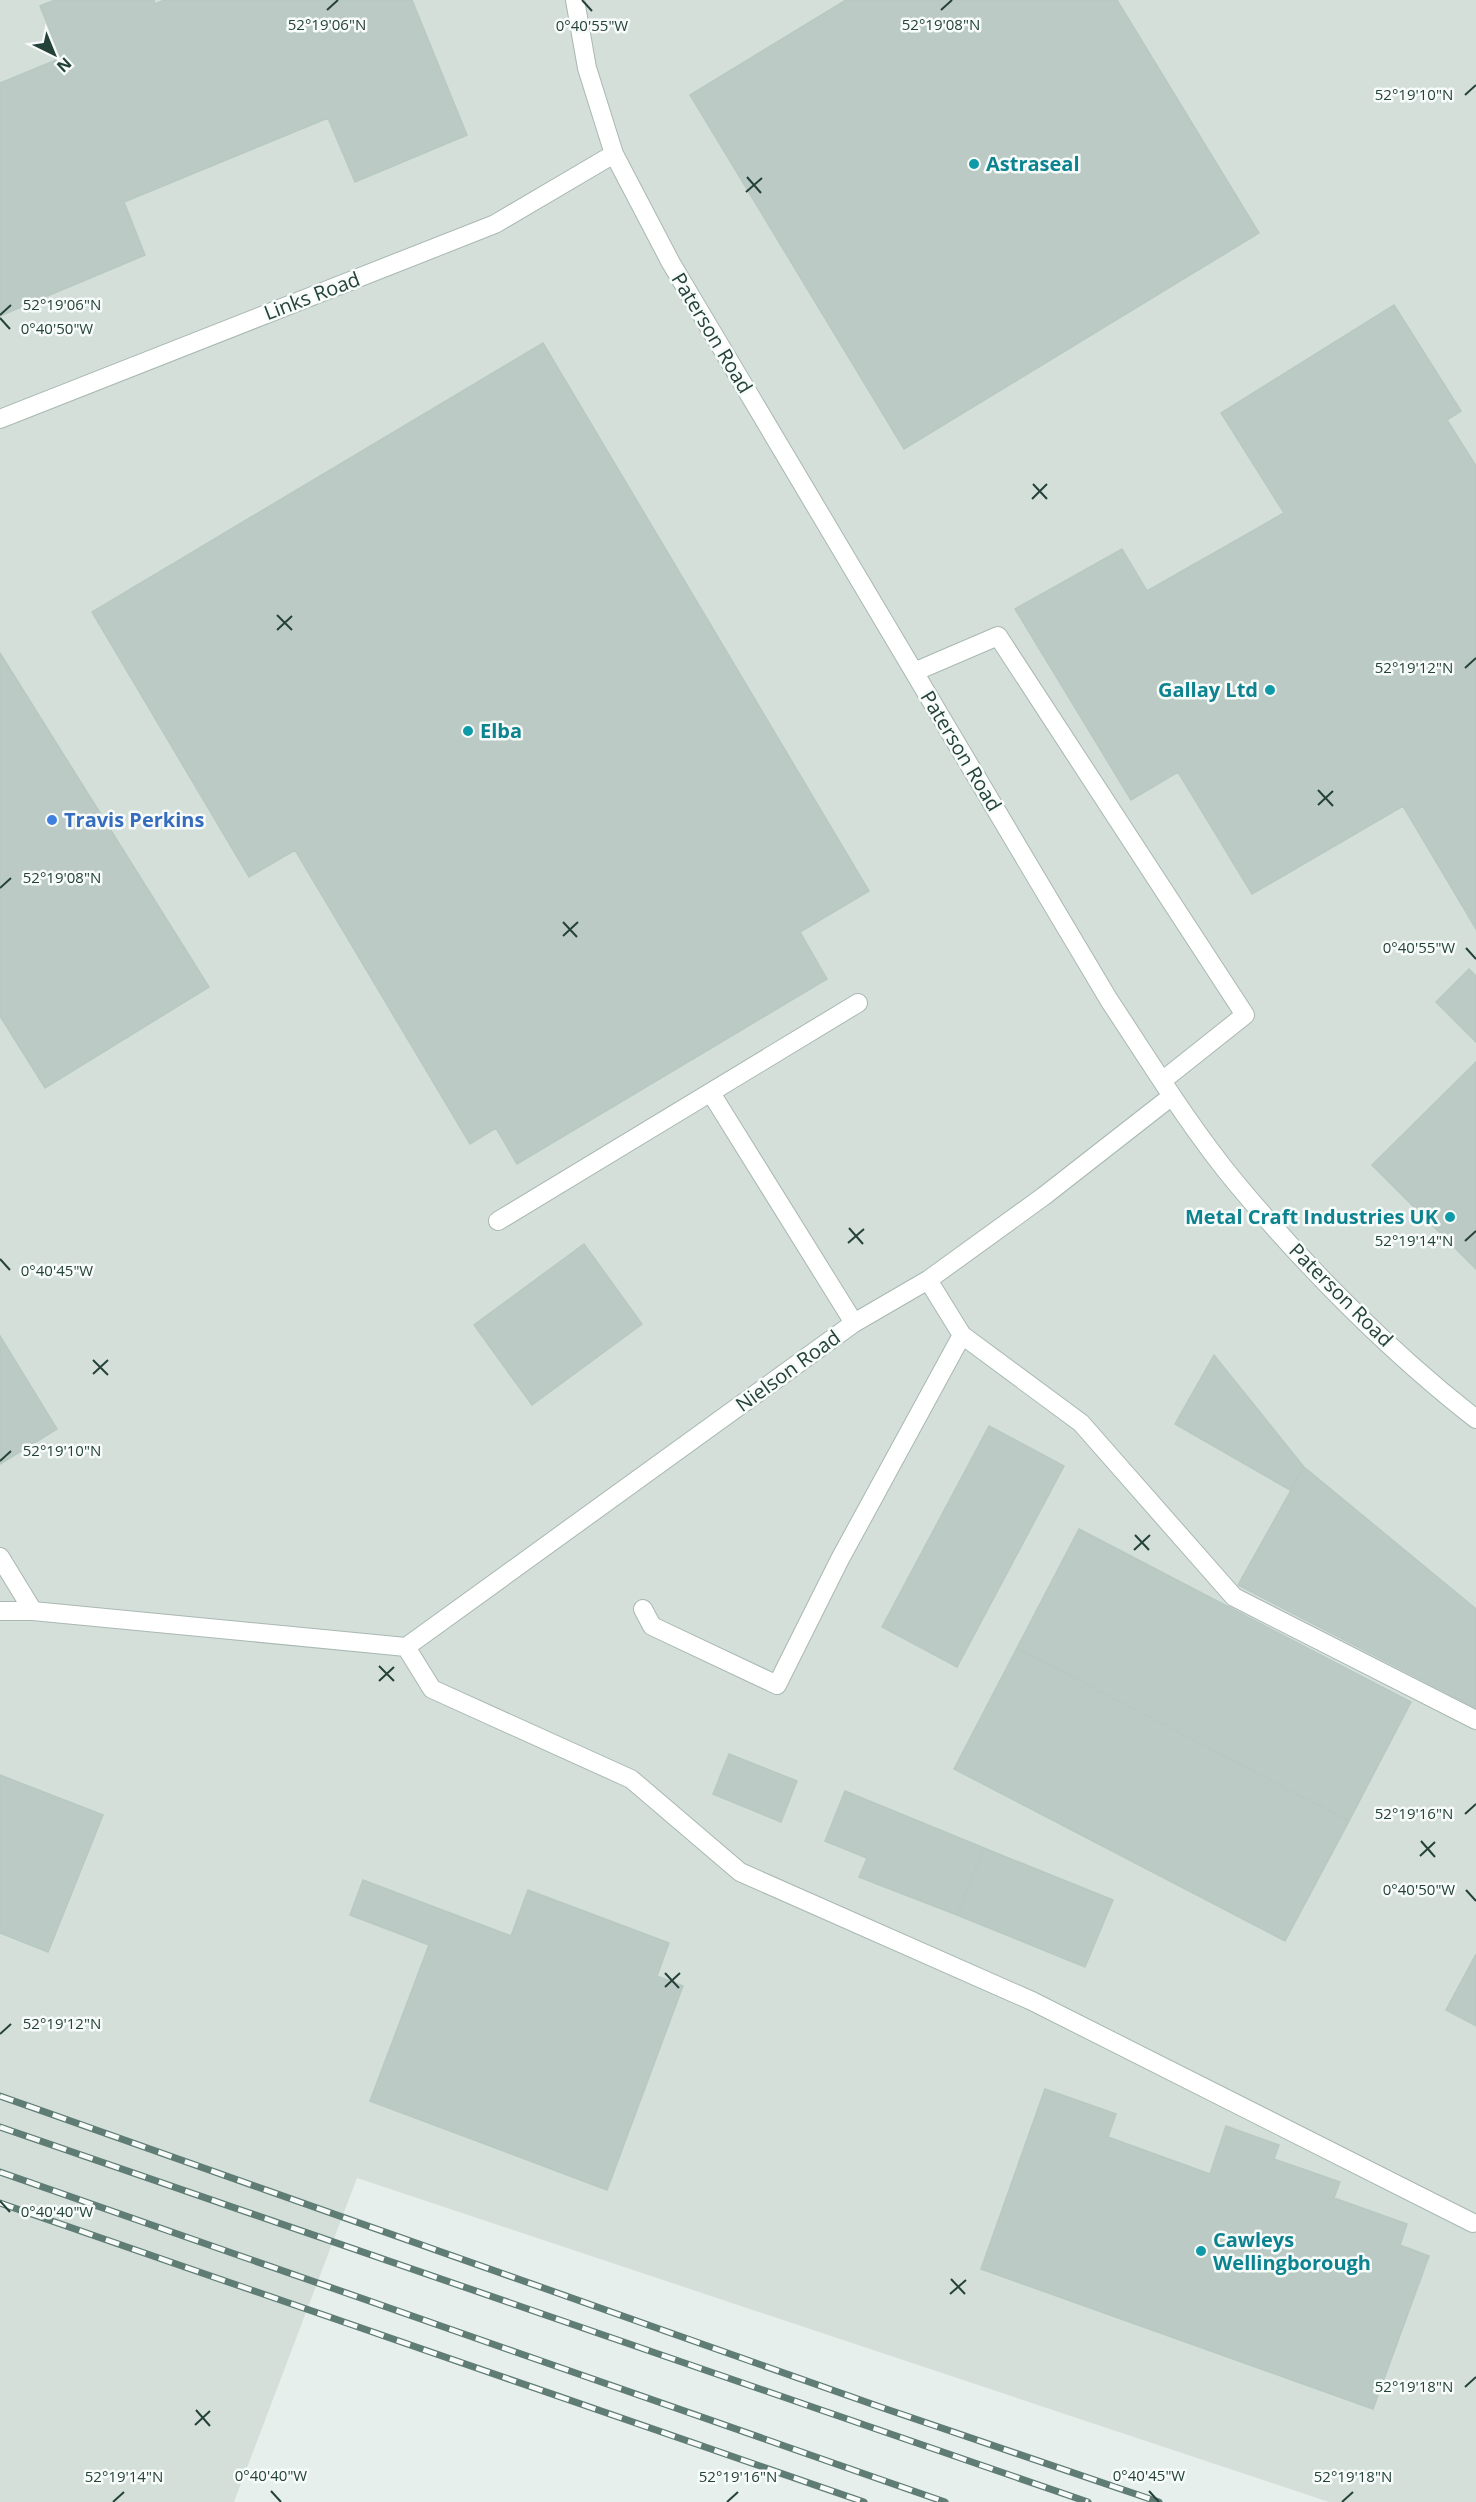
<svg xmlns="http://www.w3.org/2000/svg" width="1476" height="2502" font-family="'Open Sans',sans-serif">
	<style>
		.built { fill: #d4dfda }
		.building { fill: #bbcac4; stroke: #b8c9c2; stroke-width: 1.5 }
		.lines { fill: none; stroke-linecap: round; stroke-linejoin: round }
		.minor-casing { stroke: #a8b8b2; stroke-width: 20 }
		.minor { stroke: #fff; stroke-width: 18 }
		.rail-casing { stroke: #5f7d75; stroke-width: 7 }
		.rail { stroke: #f7fbf9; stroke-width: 4.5; stroke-dasharray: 14; stroke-linecap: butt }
		.ticks { fill: none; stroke: #24423a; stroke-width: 2 }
		.culture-dot { fill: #0f9aa8; stroke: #f7fbf9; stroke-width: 2 }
		.shop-dot { fill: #3f7fe0; stroke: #f7fbf9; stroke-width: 2 }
		.labels { text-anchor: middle; stroke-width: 5; stroke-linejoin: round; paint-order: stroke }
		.culture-label { font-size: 20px; font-weight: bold; fill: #0d838f; stroke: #f7fbf9; text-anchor: start }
		.street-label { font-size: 20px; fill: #24423a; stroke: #f7fbf9 }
		.shop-label { font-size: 20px; font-weight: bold; fill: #366cbe; stroke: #f7fbf9; text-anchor: start }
		.ticks-label { font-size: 15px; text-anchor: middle; fill: #24423a; stroke: #f7fbf9; stroke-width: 5; stroke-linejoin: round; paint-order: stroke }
	</style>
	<rect width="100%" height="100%" fill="#e6efeb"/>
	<path class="built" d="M0 0H1476V2502H1329L357 2178 234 2502H0Z"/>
	<path class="building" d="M55 0H154L155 4 164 0H412L467 135 355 182 328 118 124 202 145 255 0 316V83L61 58 40 6Z
		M846 0H1117L1259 233 904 449 690 95Z
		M1394 305 1461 411 1447 420 1476 466V929L1403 806 1252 894 1178 772 1131 800 1015 609 1122 549 1147 591 1284 513 1221 413Z
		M543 343 869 891 800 932 827 979 517 1164 496 1128 470 1144 295 850 249 877 92 612Z
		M0 653 209 987 45 1088 0 1016Z
		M1469 969 1476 976V1042L1436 1002Z
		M1476 1062V1269L1372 1165Z
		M584 1244 642 1324 532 1405 474 1325Z
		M0 1336 57 1429 0 1464Z
		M1214 1355 1304 1467 1290 1490 1175 1424Z
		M989 1426 1064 1466 957 1667 882 1627Z
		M1304 1467 1476 1609V1708L1238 1585Z
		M1079 1529 1411 1702 1349 1821 1017 1648Z
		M1017 1648 1349 1821 1285 1941 954 1769Z
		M729 1754 797 1781 781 1822 713 1794Z
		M0 1775 103 1815 48 1952 0 1933Z
		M845 1791 984 1848 957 1915 859 1877 867 1858 825 1841Z
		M984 1848 1113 1900 1085 1967 957 1915Z
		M363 1880 511 1936 528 1890 669 1943 657 1976 683 1986 607 2190 370 2101 429 1945 350 1915Z
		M1476 1954V2026L1446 2010Z
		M1045 2089 1116 2114 1108 2137 1210 2174 1226 2126 1279 2145 1274 2159 1340 2182 1334 2198 1407 2224 1400 2245 1429 2256 1373 2409 981 2269Z"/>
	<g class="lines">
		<g class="minor-casing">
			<path id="minor" d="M575 0 587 68 614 154 671 263 1109 1000C1150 1062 1189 1126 1236 1183 1305 1266 1391 1353 1476 1419
				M0 419 495 224 614 154
				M914 672 998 636 1245 1015 1162 1081
				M711 1093 854 1323
				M498 1221 858 1003
				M928 1280 962 1335 1081 1423 1234 1597 1476 1720
				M0 1557 33 1611
				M643 1609 652 1626 777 1685 840 1559 962 1335
				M0 1611H33L406 1647 432 1689 631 1779 740 1872 1032 2001 1473 2223
				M406 1647 854 1323 928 1280 1044 1196 1172 1096"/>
		</g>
		<use href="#minor" class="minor"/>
		<g class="rail-casing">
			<path id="rail" d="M0 2096 886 2409 1159 2502
				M0 2127 1088 2502
				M0 2172 945 2502
				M0 2203 864 2502"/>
		</g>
		<use href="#rail" class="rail"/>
	</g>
	<path class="ticks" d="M582 0 592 11M327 10 338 0M941 10 952 0M1465 95 1476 85M747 177 761 193M746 192 762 178M0 315 11 305M0 318 10 329M1033 484 1047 499M1032 499 1047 484M277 615 292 630M277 630 292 616M1465 668 1476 658M1318 790 1333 806M1318 805 1333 791M0 888 11 878M563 922 577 937M563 936 578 922M1466 948 1476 959M849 1228 863 1244M1465 1241 1476 1231M848 1243 864 1229M0 1259 10 1270M93 1360 108 1375M93 1374 108 1360M0 1461 11 1451M1135 1535 1149 1550M1134 1550 1150 1535M379 1666 394 1681M379 1681 394 1667M1465 1814 1476 1804M1421 1841 1435 1857M1420 1856 1435 1842M1466 1890 1476 1901M665 1973 679 1988M665 1987 680 1973M0 2034 11 2024M0 2201 10 2212M951 2279 965 2294M950 2294 966 2280M1465 2387 1476 2377M196 2410 210 2426M195 2425 210 2411M271 2491 281 2502M1149 2491 1159 2502M113 2502 124 2492M727 2502 738 2492M1342 2502 1353 2492"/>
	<g class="culture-dot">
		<circle cx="974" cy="164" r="6"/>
		<circle cx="1270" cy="690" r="6"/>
		<circle cx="468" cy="731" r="6"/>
		<circle cx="1450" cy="1217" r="6"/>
		<circle cx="1201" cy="2251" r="6"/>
	</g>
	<circle class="shop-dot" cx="52" cy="820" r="6"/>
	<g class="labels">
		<g class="culture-label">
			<text x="986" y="171">Astraseal</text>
			<text x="1258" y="697" text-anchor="end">Gallay Ltd</text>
			<text x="480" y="738">Elba</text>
			<text x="1438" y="1224" text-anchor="end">Metal Craft Industries UK</text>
			<text x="1213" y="2247">Cawleys<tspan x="1213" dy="23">Wellingborough</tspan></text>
		</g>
		<g class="street-label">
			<text transform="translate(312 296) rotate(-21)" y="7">Links Road</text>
			<text transform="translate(712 333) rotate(59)" y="7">Paterson Road</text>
			<text transform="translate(961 751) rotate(59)" y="7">Paterson Road</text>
			<text transform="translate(1341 1295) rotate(45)" y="7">Paterson Road</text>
			<text transform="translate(788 1371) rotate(-36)" y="7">Nielson Road</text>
		</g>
		<g class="shop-label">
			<text x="64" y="827">Travis Perkins</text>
		</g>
	</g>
	<g class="ticks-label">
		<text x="327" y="30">52°19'06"N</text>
		<text x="941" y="30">52°19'08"N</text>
		<text x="592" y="31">0°40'55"W</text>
		<text x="1414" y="100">52°19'10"N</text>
		<text x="62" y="310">52°19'06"N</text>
		<text x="57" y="334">0°40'50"W</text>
		<text x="1414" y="673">52°19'12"N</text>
		<text x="62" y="883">52°19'08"N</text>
		<text x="1419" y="953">0°40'55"W</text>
		<text x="1414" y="1246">52°19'14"N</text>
		<text x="57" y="1276">0°40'45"W</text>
		<text x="62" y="1456">52°19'10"N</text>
		<text x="1414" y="1819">52°19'16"N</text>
		<text x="1419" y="1895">0°40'50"W</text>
		<text x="62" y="2029">52°19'12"N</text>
		<text x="57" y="2217">0°40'40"W</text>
		<text x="1414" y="2392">52°19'18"N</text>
		<text x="271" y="2481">0°40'40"W</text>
		<text x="1149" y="2481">0°40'45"W</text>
		<text x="124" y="2482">52°19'14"N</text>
		<text x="738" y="2482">52°19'16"N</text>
		<text x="1353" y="2482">52°19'18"N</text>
	</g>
	<g transform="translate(54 54) rotate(137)" stroke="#f7fbf9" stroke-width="4.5" paint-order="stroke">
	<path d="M0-4.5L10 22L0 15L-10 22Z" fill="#24423a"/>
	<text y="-9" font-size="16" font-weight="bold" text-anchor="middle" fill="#24423a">N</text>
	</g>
</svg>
